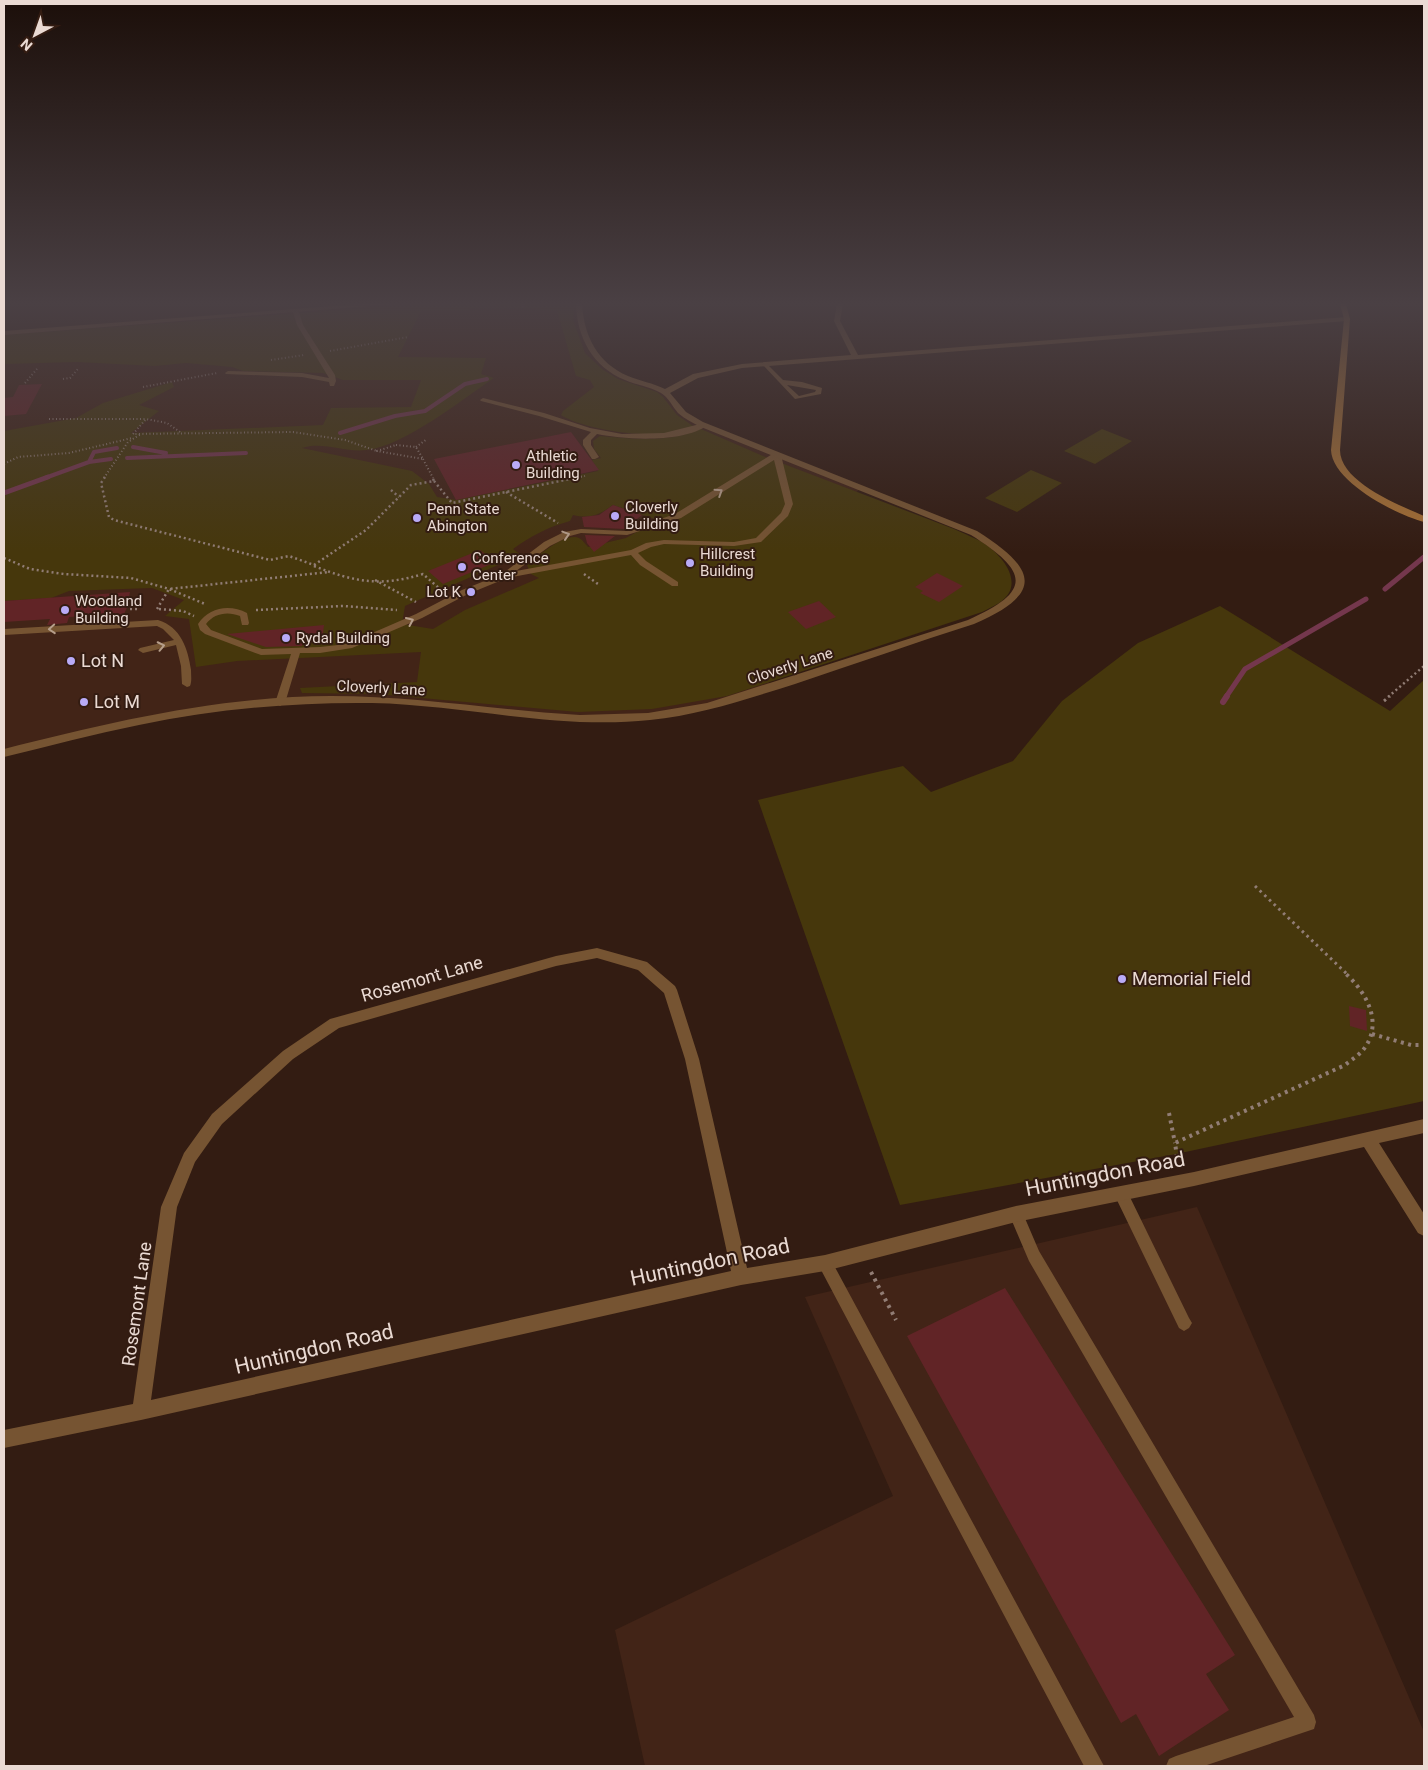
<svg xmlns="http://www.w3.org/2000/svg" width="1428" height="1770" font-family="Roboto,sans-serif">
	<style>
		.built { fill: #422417 }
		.green { fill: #46370c; fill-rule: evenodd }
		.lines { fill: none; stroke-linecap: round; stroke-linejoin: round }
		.stream-far2 { stroke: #74374d; stroke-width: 4 }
		.stream-far1 { stroke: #74374d; stroke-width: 5 }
		.stream { stroke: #74374d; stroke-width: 6 }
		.building { fill: #612426 }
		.path-far3 { stroke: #917d75; stroke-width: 2; stroke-dasharray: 1 2.5; stroke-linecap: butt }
		.path-far2 { stroke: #917d75; stroke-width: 2.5; stroke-dasharray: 2 3; stroke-linecap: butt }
		.path-far1 { stroke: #917d75; stroke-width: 3; stroke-dasharray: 2.5 4; stroke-linecap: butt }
		.path { stroke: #917d75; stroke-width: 4; stroke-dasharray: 3 4.5; stroke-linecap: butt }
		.service { fill: #765432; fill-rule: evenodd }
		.minor { fill: #765432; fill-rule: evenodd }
		.secondary { fill: #a56f34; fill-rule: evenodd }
		.oneway { stroke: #b69e8b }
		.poi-dot { fill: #b9abf7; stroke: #331c12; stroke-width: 2 }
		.labels { text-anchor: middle; stroke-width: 4; stroke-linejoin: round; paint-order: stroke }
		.far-poi-label { font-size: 15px; fill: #eadad3; stroke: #331c12; text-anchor: start }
		.far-street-label { font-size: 15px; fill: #eadad3; stroke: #331c12 }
		.poi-label { font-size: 18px; fill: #eadad3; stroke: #331c12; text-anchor: start }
		.street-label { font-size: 18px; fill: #eadad3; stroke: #331c12 }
		.near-street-label { font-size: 21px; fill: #eadad3; stroke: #331c12 }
	</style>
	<rect width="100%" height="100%" fill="#331c12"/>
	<path class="built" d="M393 304H579L588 345 612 371 666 392 690 418 861 488 798 547 672 610 775 687 683 712 614 719 376 700 263 704 79 733 4 753V333Z
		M1197 1207 1424 1732V1766H645L615 1630 893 1496 805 1297Z"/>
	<path class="green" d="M422 304 479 306 465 311H421L398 357 486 358 481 374 494 378C463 399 404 446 367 450 345 453 323 441 302 448L412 471 429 484 437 497 456 500 598 471 592 460 601 458 594 449 593 441 600 436C635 439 668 443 701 429L763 456 954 529C964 534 976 538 985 544 1004 557 1026 585 999 603 994 606 988 609 982 612L727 696 652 709 578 712 377 694 302 693 300 688 417 682 421 652 237 661 196 667 189 619 165 616 184 600 152 588 69 591 51 598 4 601V431L76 418 103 403 172 382 174 387 139 405 159 411 131 433 323 425 331 408 411 407 421 380H343L323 373 243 371 232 367 186 363 155 366 77 362 4 364V335ZM613 505 658 520 626 538 588 547C585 544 583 540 579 538 565 532 538 556 527 565L531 574 539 578 465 610 433 629 402 624 405 606 521 555 513 549C531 536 548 527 570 521L573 515C591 519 599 515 613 505Z
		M497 304H575L573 320 585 353 602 369 618 379 657 392 663 397 677 415 693 426C669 443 585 431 561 415L563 411 594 387 590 380 576 376 557 311 498 306Z
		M1102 429 1132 441 1095 464 1064 451Z
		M1031 470 1062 483 1017 512 985 498Z
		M1220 606 1390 711 1424 680V1101L1176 1154 900 1205 758 800 903 766 931 792 1013 761 1062 701 1138 643Z"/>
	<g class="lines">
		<path class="stream-far2" d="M523 304V306
			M340 433 395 416 425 411 465 384 487 379
			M133 447 166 453
			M127 458 246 453
			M89 462 94 452 117 448
			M45 478 89 462 111 459"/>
		<path class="stream-far1" d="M4 493 48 477
			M1385 589 1424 557
			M1226 697 1245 669 1366 599"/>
		<path class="stream" d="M1223 702 1227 696"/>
	</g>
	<path class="building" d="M42 384 26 414 4 416V398L13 397 19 385Z
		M571 432 599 470 456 500 434 459Z
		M613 505 642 515 624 529 584 527 582 517 599 515Z
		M585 535 615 536 594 552 587 543Z
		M480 550 496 562 443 584 428 571Z
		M937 573 963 586 939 602 920 593 923 591 915 587Z
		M130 592 129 597H132L124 614 69 617 67 623 47 625 50 619 4 622V601Z
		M819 601 836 617 806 629 788 612Z
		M324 625 322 642 303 643 302 646 266 647 227 634Z
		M1349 1006 1366 1010 1367 1031 1350 1026Z
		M1005 1288 1235 1655 1206 1674 1229 1710 1159 1756 1136 1714 1121 1723 907 1336Z"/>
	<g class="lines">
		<path class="path-far3" d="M330 351 408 337
			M271 360 304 355
			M63 379 70 378 78 369
			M25 383 37 369
			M143 387 217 373
			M49 419H146
			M180 432 167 423 146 419 133 434 293 432 345 440 377 451
			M396 445 416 447 423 459 377 451Z
			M416 447 427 439
			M423 459 433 478
			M4 464 18 457 69 453 132 438
			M104 478 128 442 141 434
			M574 478 585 476"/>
		<path class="path-far2" d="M105 477 101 483 109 517 114 520 270 560 289 556 314 565 366 530 411 485 434 481 432 477
			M434 481 452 503 580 477
			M391 490 399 497
			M506 492 558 523
			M4 558 30 569 64 574 131 578 169 589 205 604
			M314 566C354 582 381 587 423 574L441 590
			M584 574 598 584
			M375 580 416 602
			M130 609H137
			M157 609 169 589 329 572
			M159 609 183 611 194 616
			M256 610 343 606 397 610
			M1388 697 1424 666"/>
		<path class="path-far1" d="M1384 701 1390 696
			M1255 886 1348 975"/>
		<path class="path" d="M1372 1034 1411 1045H1424
			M1169 1113 1175 1143
			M1177 1157 1175 1143 1345 1065C1351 1060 1358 1056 1363 1050 1384 1024 1367 993 1346 974
			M871 1272 896 1320"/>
		<path class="service" d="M296 310 299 312 303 325 335 375 336 381 334 386H330L329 382 302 377 226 374 225 373 228 371 302 373 329 378 297 325 293 312Z
			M765 362 783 380 802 382 822 388 821 394 795 399 763 365 762 364ZM787 385 816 390 815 392 799 396Z
			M483 398 544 413 590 428 622 434 664 433 704 423 708 425C683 443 626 440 597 434L591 440V445L599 457 595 459H592L583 445V440L591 432 539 416 481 401 480 400Z
			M774 453 781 455 793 504 788 516 761 542 734 546 664 544 651 547 638 553 646 561 678 582V586H672L640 565 631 555 507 578 468 594 422 618 352 648 320 653H300L285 703 280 706 275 703 291 654 261 655 205 634 200 630 198 624C209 607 230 604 247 613L249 623 248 625H242L240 616C228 611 214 613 206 624L211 630 262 649 320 647 347 644 416 614 462 590 502 574 544 542 564 532 581 529 626 531 675 514ZM774 460 785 504 781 513 756 538 734 542 664 540 646 543 631 550 516 571 550 546 570 536 581 533 627 535 681 518Z
			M158 620C181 627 188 649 191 670 191 676 192 681 190 686L187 687 182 684 181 666 176 645 143 653 138 650 140 648 174 640 163 629 157 626 4 635V629Z
			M1121 1187 1126 1189 1189 1318 1192 1323 1189 1328 1184 1331 1179 1328 1114 1194 1116 1189Z
			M1016 1207 1021 1209 1039 1251 1314 1715 1316 1722 1314 1729 1204 1766H1166L1169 1759 1176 1756 1294 1717 1029 1261 1009 1214 1011 1209Z
			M825 1256 830 1258 1104 1766H1084L820 1268 818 1263 820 1258Z"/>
		<path class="minor" d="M360 304H396L4 335V331Z
			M576 304H582C584 337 598 363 628 376 640 381 653 383 665 389L693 374 742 364 851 355 834 321 837 304H843L840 321 858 355 1347 317 1350 319 1347 321 742 368 698 378 670 393 686 412 703 422 977 531C1037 569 1045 593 974 624 914 643 855 664 795 684 747 699 700 715 650 720 557 730 465 705 372 703 294 702 216 709 139 725 94 734 49 746 4 757V749C110 722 221 696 331 696 415 696 497 710 580 715L648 713 707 703 968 620C1034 591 1028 571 971 535L701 427C693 423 685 419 678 413 672 406 669 398 661 393 649 386 636 385 625 380 593 367 577 338 576 304Z
			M597 948 647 962 675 986 677 990 699 1059 747 1268 825 1255 1016 1206 1194 1172 1424 1119V1133L1379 1143 1424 1214V1236L1418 1233 1364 1147 1194 1186 1016 1222 825 1271 741 1285 141 1420 4 1448V1430L133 1404 161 1207 184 1153 212 1114 283 1051 330 1019 556 956ZM597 958 638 970 664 993 685 1059 731 1271 151 1400 177 1207 195 1162 222 1124 293 1059 339 1028 556 966Z"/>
		<path class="secondary" d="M1340 304H1346L1350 319 1340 450C1340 482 1399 505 1424 516V522C1397 515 1332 482 1331 450L1344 319Z"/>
	</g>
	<defs><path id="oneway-chevron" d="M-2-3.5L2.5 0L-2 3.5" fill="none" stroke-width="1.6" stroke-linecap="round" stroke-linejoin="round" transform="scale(1.25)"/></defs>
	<g class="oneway">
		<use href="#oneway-chevron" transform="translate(719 492) rotate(-33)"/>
		<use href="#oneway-chevron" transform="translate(566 535) rotate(-18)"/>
		<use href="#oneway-chevron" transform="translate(410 621) rotate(-24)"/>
		<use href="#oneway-chevron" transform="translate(52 629) rotate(176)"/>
		<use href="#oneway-chevron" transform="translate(161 646) rotate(-12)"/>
	</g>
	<linearGradient id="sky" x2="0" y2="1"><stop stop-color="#1c0f0a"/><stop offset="0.55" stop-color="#4a4044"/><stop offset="1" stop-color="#4a4044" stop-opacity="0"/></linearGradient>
	<rect width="1428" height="552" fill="url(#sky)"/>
	<g class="poi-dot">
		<circle cx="516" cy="465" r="5"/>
		<circle cx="615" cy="516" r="5"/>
		<circle cx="417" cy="518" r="5"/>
		<circle cx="690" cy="563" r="5"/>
		<circle cx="462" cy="567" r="5"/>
		<circle cx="471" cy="592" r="5"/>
		<circle cx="65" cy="610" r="5"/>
		<circle cx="286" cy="638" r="5"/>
		<circle cx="71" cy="661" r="5"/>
		<circle cx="84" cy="702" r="5"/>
		<circle cx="1122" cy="979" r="5"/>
	</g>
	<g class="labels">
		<g class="far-poi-label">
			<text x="526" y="461">Athletic<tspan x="526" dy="17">Building</tspan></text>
			<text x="625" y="512">Cloverly<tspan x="625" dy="17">Building</tspan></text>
			<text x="427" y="514">Penn State<tspan x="427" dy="17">Abington</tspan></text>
			<text x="700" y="559">Hillcrest<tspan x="700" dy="17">Building</tspan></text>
			<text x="472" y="563">Conference<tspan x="472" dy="17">Center</tspan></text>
			<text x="461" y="597" text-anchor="end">Lot K</text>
			<text x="75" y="606">Woodland<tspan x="75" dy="17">Building</tspan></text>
			<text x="296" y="643">Rydal Building</text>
		</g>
		<g class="far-street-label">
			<text transform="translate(790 666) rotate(-18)" y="5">Cloverly Lane</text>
			<text transform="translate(381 688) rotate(3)" y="5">Cloverly Lane</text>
		</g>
		<g class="poi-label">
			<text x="81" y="667">Lot N</text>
			<text x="94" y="708">Lot M</text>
			<text x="1132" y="985">Memorial Field</text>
		</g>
		<g class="street-label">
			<text transform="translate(422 979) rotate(-16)" y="6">Rosemont Lane</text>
			<text transform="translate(137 1304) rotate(-82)" y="6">Rosemont Lane</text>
		</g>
		<g class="near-street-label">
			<text transform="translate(1105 1174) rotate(-11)" y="7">Huntingdon Road</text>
			<text transform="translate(710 1262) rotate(-12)" y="7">Huntingdon Road</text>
			<text transform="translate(314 1349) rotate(-13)" y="7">Huntingdon Road</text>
		</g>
	</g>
	<rect width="1428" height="1770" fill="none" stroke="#eadad3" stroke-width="10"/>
	<g transform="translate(35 35) rotate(221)" stroke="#331c12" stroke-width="4" paint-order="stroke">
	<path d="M0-4L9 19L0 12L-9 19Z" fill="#eadad3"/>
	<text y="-8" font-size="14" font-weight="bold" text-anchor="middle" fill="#eadad3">N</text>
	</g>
</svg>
